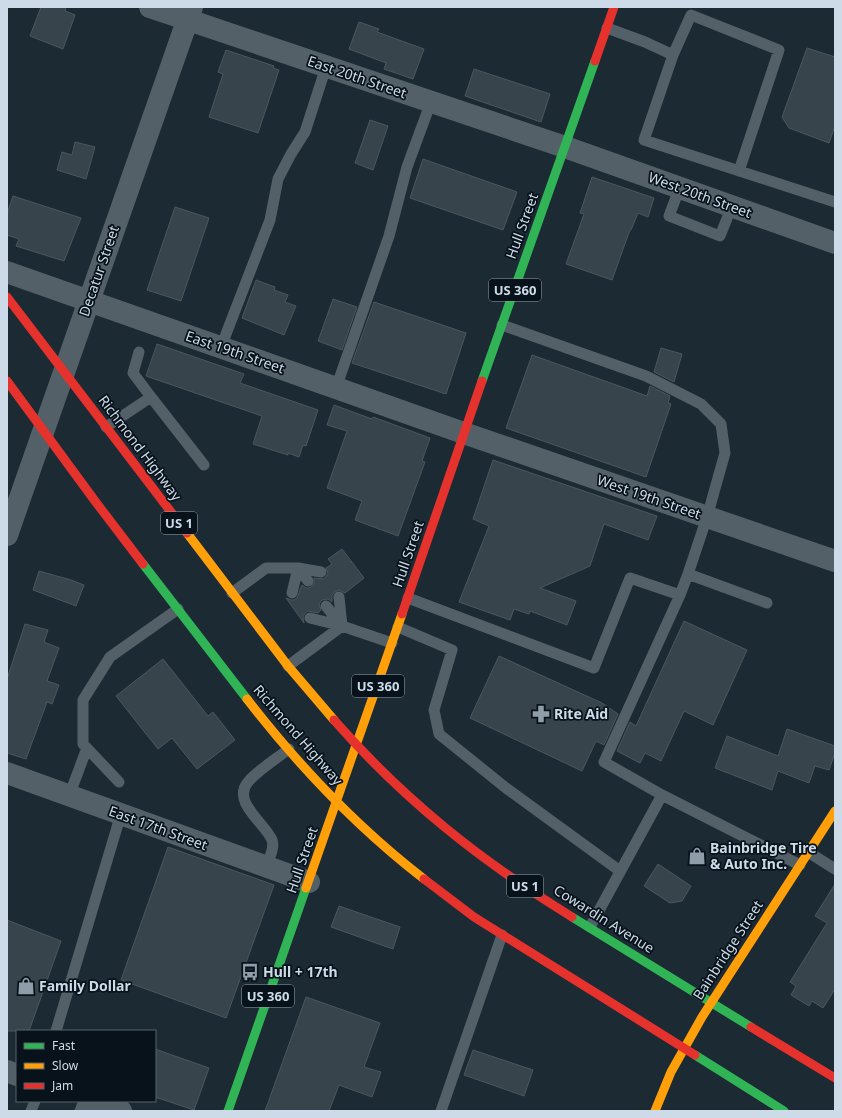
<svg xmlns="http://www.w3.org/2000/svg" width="842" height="1118" font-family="'Noto Sans',sans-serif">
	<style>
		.building { fill: #38444c; stroke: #4b575f }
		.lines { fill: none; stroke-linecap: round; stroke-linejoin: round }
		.lane { stroke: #546068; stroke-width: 11 }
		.street { stroke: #546068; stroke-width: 22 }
		.fast { stroke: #30b455; stroke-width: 9 }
		.slow { stroke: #ff9f0a; stroke-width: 9 }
		.jam { stroke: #e5322d; stroke-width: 9 }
		.labels { text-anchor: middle; stroke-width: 3.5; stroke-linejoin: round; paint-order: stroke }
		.shield { fill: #08121b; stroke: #929faa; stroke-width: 1 }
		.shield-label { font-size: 13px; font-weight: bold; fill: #cddbe8 }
		.street-label { font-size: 14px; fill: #cddbe8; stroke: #08121b }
		.poi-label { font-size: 14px; font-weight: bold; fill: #cddbe8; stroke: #08121b; text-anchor: start }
	</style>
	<rect width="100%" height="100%" fill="#1c2a34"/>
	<path class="building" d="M41 7H66L65 11 75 15 63 49 30 36Z
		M359 22 379 29 377 32 424 49 413 79 384 69 386 63 349 49Z
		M807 48 835 57V126L829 143 789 128 782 117Z
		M226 50 274 66 273 68 279 70 258 133 209 117 223 74 218 72Z
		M474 69 550 94 541 122 465 96Z
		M370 120 388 126 373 170 355 163Z
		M75 142 95 147 86 179 57 170 62 152 72 155Z
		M423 159 517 192 503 230 410 198Z
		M592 177 654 198 648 217 638 213 631 230H630L612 280 566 264 584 214 580 213Z
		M13 196 81 218 64 261 16 246 19 239 7 235V214Z
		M175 207 209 218 181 301 147 290Z
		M256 280 275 287 274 290 288 295 285 302 296 306 284 335 242 318Z
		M333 299 357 307 342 350 318 341Z
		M374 302 466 333 446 394 352 363Z
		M157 344 244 374 240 383 318 410 306 446 303 445 299 457 288 453V455L253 444 262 416 146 376Z
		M661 348 682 354 674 382 654 372Z
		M532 355 647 396 650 386 670 396 668 403 671 404 646 477 506 428Z
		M334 405 372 419 373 417 430 438 422 461 425 462 398 536 355 520 362 501 327 488 347 431 327 425Z
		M493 460 657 516 648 540 604 524 590 566 540 588 576 601 567 625 530 611 529 614 514 609 510 620 459 602 489 526 473 519Z
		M342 549 364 578 345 593 339 590 335 592 332 595V602L328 599 322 600 319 604 321 610 318 613 308 611 305 613 303 617 304 623 286 598 291 600H294L297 598 301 587 302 585 306 588H309L314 584V578L323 579 326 577 328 573 326 568 332 564 328 559Z
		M39 571 71 580 84 585 76 606 33 590Z
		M684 621 747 650 713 725 684 711 661 761 645 753 640 763 617 751 630 722 636 726Z
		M25 624 48 630 44 642 59 648 47 681 59 685 52 704 47 702 26 759 7 753V679Z
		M499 656 602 703 618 714 604 745 596 741 582 771 470 718Z
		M163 659 208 716 213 712 235 740 197 769 172 738 158 749 116 696Z
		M787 729 835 746V753L829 770 815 766 809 783 778 771 772 790 715 768 727 736 778 756Z
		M168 847 274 885 226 1018 121 980Z
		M658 864 691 886 682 901 670 903 644 886Z
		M835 884V989L823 1008 812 1001 809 1006 791 995 796 986 790 982 827 923 815 916Z
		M339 906 400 927 393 949 331 927Z
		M7 920 61 941 29 1031H7Z
		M306 997 380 1023 364 1067 381 1072 372 1097 339 1085 329 1111H265Z
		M155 1049 209 1068 194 1110 155 1097Z
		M473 1050 533 1070 524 1096 464 1075Z"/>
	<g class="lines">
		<path class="lane" d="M607 28 645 42 673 55 644 140 835 202
			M673 55 691 15 779 50 739 171
			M680 187 669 216 720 236 732 206
			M221 347 270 220 278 179 291 154 305 132 326 67
			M139 352 133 373 151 397
			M336 388 389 236 407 167 431 102
			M106 427 151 397 204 465
			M688 574 767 603
			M232 593 266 568H298L308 581
			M292 593 298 568 321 572
			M680 595 604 762 662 795 800 865
			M408 598 594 668 630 578 680 595 688 574 707 517 725 453 721 424 701 404 646 376 502 325
			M326 606 342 626
			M310 618 342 626 339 597
			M398 627 452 650 434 710 439 734 506 788 620 871
			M288 666 342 626 392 643
			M119 782 83 744V700L110 657 178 609
			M69 796 87 748
			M808 852 835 869
			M266 866C269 859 275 848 272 840 266 824 231 802 248 782 258 770 276 759 289 749
			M590 927 662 795
			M56 1031 121 814
			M31 1111 35 1101
			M80 1111 84 1101
			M441 1111 502 935"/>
		<path class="street" d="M150 7 565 147 835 243
			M7 272 464 433 835 561
			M7 535 192 7
			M7 773 309 882
			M7 1071 17 1075
			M92 1101 121 1111"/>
		<path class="fast" d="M482 381 595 61
			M143 564 247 699
			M572 917 751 1027
			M695 1055 784 1111
			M228 1111 306 888"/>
		<path class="slow" d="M187 533 288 666 334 720
			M247 699C298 765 358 828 424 879
			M306 888 402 614
			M655 1111 671 1072 702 1017 835 811"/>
		<path class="jam" d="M595 61 614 7
			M7 297 187 533
			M7 381 95 501 143 564
			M402 614 482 381
			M334 720C405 801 481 861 572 917
			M424 879 474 917 695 1055
			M751 1027 835 1078"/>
	</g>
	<defs>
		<g id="pharmacy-bare" transform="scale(1.38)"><path d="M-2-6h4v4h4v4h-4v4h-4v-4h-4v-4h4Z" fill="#8f9da9" stroke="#08121b" stroke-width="2.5" paint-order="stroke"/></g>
		<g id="shop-bare" transform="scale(1.38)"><path d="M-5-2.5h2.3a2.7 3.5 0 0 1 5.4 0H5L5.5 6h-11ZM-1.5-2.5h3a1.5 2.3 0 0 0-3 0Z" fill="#8f9da9" stroke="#08121b" stroke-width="2.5" paint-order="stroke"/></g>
		<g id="bus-bare" transform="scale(1.38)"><path d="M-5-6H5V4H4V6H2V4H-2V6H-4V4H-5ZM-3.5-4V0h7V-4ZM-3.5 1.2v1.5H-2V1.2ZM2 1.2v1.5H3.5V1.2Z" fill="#8f9da9" stroke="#08121b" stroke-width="2.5" paint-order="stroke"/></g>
	</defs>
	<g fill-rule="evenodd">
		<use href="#pharmacy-bare" x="541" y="714"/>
		<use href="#shop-bare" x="697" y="856"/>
		<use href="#bus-bare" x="250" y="972"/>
		<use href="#shop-bare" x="26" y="986"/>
	</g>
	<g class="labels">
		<g class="shield">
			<rect x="489" y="279" width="52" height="22" rx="3"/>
			<rect x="161" y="512" width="36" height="22" rx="3"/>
			<rect x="352" y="675" width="52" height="22" rx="3"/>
			<rect x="507" y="875" width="36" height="22" rx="3"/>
			<rect x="242" y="985" width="52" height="22" rx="3"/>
		</g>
		<g class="shield-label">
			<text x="515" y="295">US 360</text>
			<text x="179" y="528">US 1</text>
			<text x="378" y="691">US 360</text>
			<text x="525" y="891">US 1</text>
			<text x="268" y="1001">US 360</text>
		</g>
		<g class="street-label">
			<text transform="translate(357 77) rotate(19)" y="5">East 20th Street</text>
			<text transform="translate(700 195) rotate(20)" y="5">West 20th Street</text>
			<text transform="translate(522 226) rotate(-70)" y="5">Hull Street</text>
			<text transform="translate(99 271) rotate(-71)" y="5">Decatur Street</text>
			<text transform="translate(235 352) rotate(19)" y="5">East 19th Street</text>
			<text transform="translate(140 448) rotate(53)" y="5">Richmond Highway</text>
			<text transform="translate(649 497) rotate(19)" y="5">West 19th Street</text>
			<text transform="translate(408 554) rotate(-71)" y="5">Hull Street</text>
			<text transform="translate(298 735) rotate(49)" y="5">Richmond Highway</text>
			<text transform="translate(158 828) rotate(20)" y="5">East 17th Street</text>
			<text transform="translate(302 860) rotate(-71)" y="5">Hull Street</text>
			<text transform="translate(604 919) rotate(32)" y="5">Cowardin Avenue</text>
			<text transform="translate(728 950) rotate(-57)" y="5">Bainbridge Street</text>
		</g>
		<g class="poi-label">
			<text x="554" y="719">Rite Aid</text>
			<text x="710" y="853">Bainbridge Tire<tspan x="710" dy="16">&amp; Auto Inc.</tspan></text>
			<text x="263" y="977">Hull + 17th</text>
			<text x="39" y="991">Family Dollar</text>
		</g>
	</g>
	<rect width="842" height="1118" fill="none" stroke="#cddbe8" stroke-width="16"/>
	<rect x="16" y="1030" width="140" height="72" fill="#08121b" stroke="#57626d"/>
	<rect x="24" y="1043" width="20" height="6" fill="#30b455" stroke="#57626d"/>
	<text x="52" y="1050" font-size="12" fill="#cddbe8">Fast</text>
	<rect x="24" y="1063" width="20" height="6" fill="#ff9f0a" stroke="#57626d"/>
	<text x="52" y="1070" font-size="12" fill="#cddbe8">Slow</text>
	<rect x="24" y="1083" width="20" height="6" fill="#e5322d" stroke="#57626d"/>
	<text x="52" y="1090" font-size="12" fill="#cddbe8">Jam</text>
</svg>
